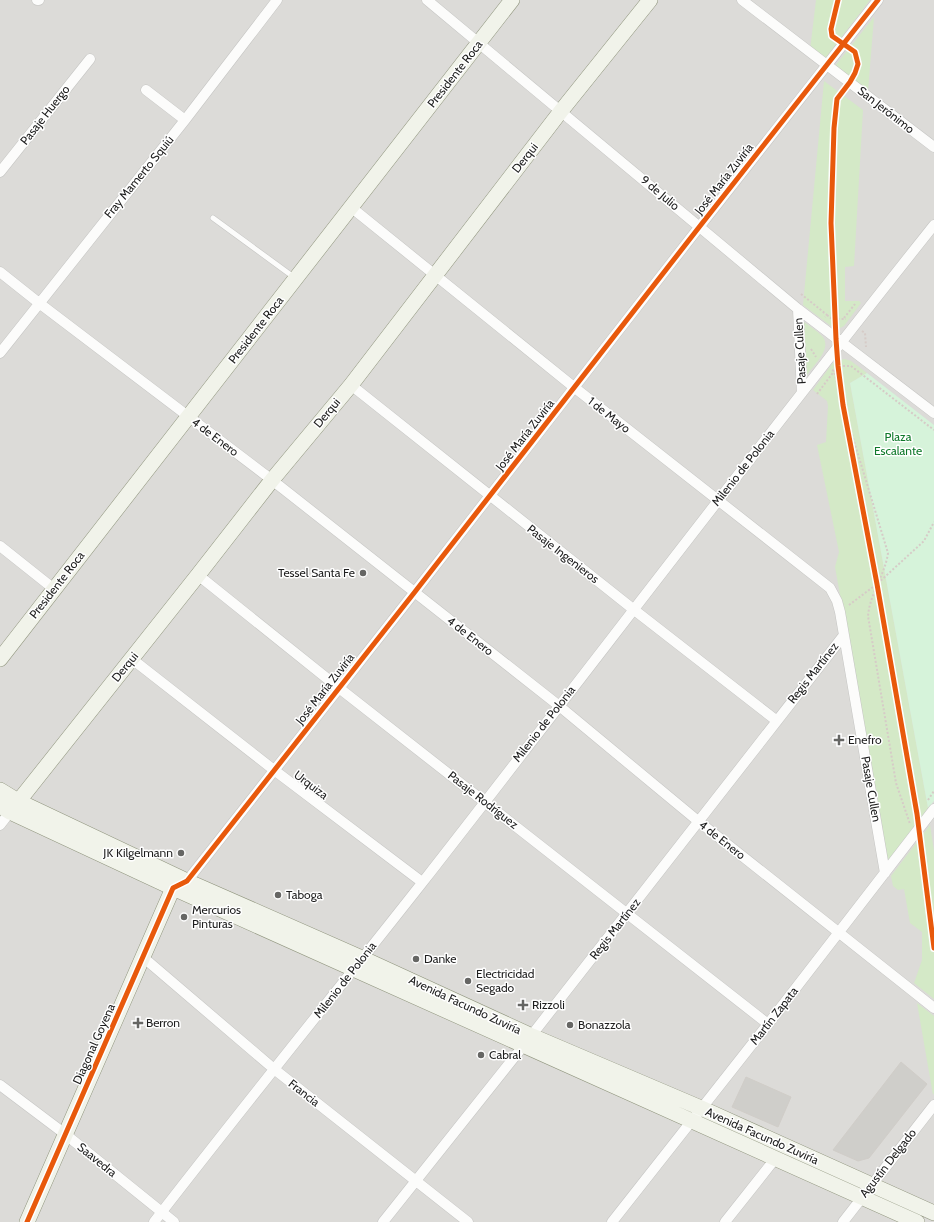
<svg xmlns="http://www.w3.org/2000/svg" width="934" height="1222" font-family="Cabin,sans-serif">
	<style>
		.residential { fill: #dcdbd8 }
		.grass { fill: #d4e9c7 }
		.park { fill: #d6f3da }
		.building { fill: #cfceca; stroke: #d0cdc8 }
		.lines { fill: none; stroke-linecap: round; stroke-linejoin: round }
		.lane-casing { stroke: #c5c5c3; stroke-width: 6 }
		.street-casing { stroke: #c5c5c3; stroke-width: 11 }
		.secondary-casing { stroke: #91967f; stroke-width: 16 }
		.path { stroke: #d6cbc7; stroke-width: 2; stroke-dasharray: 2 2; stroke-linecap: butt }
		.lane { stroke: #fcfcfb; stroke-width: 5 }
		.street { stroke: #fcfcfb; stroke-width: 10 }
		.secondary { stroke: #f1f3ea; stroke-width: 15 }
		.cycleway-casing { stroke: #fff; stroke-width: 8 }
		.cycleway { stroke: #e8590c; stroke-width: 5 }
		.poi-dot { fill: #666664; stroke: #fff; stroke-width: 1.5 }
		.labels { text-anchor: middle; stroke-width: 3; stroke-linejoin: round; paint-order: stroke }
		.street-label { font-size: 12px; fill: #1e1e1e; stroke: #fff }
		.park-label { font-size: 12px; fill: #0f792a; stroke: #fff }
		.poi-label { font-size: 12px; fill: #1e1e1e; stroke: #fff; text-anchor: start }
	</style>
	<rect width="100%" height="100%" fill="#edece7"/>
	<path class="residential" d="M0 0H934V1222H0Z"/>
	<path class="grass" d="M816 0H870L824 60 810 50Z
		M874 17 868 91 835 66Z
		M824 81 863 110 854 266 845 267V301H859L861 303 844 326C839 329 836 329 831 326L803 305Z
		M804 322C810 326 817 331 822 336 833 348 814 365 807 375Z
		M845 359 851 361 867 373 850 383 928 808 888 861 835 567 839 552 817 445 826 442 828 406 827 401 813 390 832 364 837 360Z
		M930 825 934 851V999L914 983 922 960V932L910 923 904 889 898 890 893 886 891 876Z
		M917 1003 934 1016V1093L933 1095Z"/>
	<path class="park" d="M867 373 934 425V801L928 808 850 383Z"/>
	<path class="building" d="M901 1062 927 1084 869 1158 858 1161 833 1150Z
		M746 1077 791 1097 778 1127 732 1107Z"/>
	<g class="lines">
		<g class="lane-casing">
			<path id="lane" d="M213 218 295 278"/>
		</g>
		<g class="street-casing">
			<path id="street" d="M37 0H39
				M427 0 798 309 934 413
				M742 0 934 147
				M146 90 185 120
				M0 172 90 59
				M352 208 575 388 830 588 837 601 840 612 885 873
				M0 272 39 303 272 480 558 705 698 821 934 1008
				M798 309 802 393
				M0 353 185 120 277 0
				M351 385 633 609 777 721
				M0 546 54 589
				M198 575 339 688 768 1024
				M132 659 274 770 422 882
				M0 825 10 812
				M187 881 414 593 700 226 878 0
				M144 958 274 1069 468 1222
				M0 1085 65 1134 174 1222
				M154 1222C242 1108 333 996 422 883 593 664 761 442 934 225
				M383 1222 524 1045 844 635
				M612 1222 768 1024 934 809
				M725 1222 775 1159
				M843 1222 934 1105"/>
		</g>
		<g class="secondary-casing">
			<path id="secondary" d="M0 659 512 0
				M0 790 18 801 187 881 362 958 532 1036 701 1108 934 1213
				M0 806 10 812 173 888 917 1222
				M10 812 198 575 272 480 351 385 561 111 650 0
				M27 1222 173 888 181 884"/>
		</g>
		<path class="path" d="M801 294 827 315 825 317
			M827 315 832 319H846
			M844 318 855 304
			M862 331 865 333 866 347
			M811 349 816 357
			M832 370 834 371 843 405 888 553C885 575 870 593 868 616L896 783 910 824
			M817 394 838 366H851L934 430
			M849 605 877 584 924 541 934 522
			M928 800 934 791"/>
		<use href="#lane" class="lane"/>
		<use href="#street" class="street"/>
		<use href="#secondary" class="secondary"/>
		<g class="cycleway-casing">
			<path id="cycleway" d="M838 0 831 29 832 36 855 52 858 64 855 73 850 82 837 99 834 128 831 223 836 339 838 366 843 405 877 584 917 814 934 948
				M27 1222 173 888 187 881 414 593 700 226 878 0"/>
		</g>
		<use href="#cycleway" class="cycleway"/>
	</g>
	<g class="poi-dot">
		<circle cx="363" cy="573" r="4"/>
		<path d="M837 734h4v4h4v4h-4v4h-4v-4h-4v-4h4z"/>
		<circle cx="181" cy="853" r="4"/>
		<circle cx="278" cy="895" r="4"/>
		<circle cx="184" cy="917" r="4"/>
		<circle cx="416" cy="959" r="4"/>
		<circle cx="468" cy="981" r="4"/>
		<path d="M521 999h4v4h4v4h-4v4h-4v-4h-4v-4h4z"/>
		<path d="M136 1017h4v4h4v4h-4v4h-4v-4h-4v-4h4z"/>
		<circle cx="570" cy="1025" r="4"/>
		<circle cx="481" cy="1055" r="4"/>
	</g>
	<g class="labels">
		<g class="street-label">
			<text transform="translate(455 74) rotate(-52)" y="4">Presidente Roca</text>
			<text transform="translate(886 110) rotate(38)" y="4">San Jerónimo</text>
			<text transform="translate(45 115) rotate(-52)" y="4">Pasaje Huergo</text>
			<text transform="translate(525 158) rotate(-52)" y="4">Derqui</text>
			<text transform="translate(139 177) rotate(-51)" y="4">Fray Mamerto Squiú</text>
			<text transform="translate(724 179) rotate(-52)" y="4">José María Zuviría</text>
			<text transform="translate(660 193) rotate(40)" y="4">9 de Julio</text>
			<text transform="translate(256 330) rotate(-52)" y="4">Presidente Roca</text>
			<text transform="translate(800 351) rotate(-93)" y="4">Pasaje Cullen</text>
			<text transform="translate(327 413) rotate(-50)" y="4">Derqui</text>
			<text transform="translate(609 415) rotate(38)" y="4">1 de Mayo</text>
			<text transform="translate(525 435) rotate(-52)" y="4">José María Zuviría</text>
			<text transform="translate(215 437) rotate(37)" y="4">4 de Enero</text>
			<text transform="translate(743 468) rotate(-52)" y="4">Milenio de Polonia</text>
			<text transform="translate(563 554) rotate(38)" y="4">Pasaje Ingenieros</text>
			<text transform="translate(57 585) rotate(-52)" y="4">Presidente Roca</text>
			<text transform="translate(470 636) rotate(38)" y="4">4 de Enero</text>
			<text transform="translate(125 667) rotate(-51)" y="4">Derqui</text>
			<text transform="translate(813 673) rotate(-52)" y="4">Regis Martínez</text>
			<text transform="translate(325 689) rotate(-52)" y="4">José María Zuviría</text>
			<text transform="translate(544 724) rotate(-52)" y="4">Milenio de Polonia</text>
			<text transform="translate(311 785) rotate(37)" y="4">Urquiza</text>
			<text transform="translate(871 789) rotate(80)" y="4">Pasaje Cullen</text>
			<text transform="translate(483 800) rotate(38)" y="4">Pasaje Rodríguez</text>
			<text transform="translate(722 840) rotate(38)" y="4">4 de Enero</text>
			<text transform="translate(615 929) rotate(-52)" y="4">Regis Martínez</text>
			<text transform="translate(345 980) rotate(-52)" y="4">Milenio de Polonia</text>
			<text transform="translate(465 1005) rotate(25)" y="4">Avenida Facundo Zuviría</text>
			<text transform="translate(774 1016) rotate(-52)" y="4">Martín Zapata</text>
			<text transform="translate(94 1044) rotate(-66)" y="4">Diagonal Goyena</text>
			<text transform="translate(304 1093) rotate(38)" y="4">Francia</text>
			<text transform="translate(762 1136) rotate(24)" y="4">Avenida Facundo Zuviría</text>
			<text transform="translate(97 1160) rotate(39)" y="4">Saavedra</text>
			<text transform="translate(888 1163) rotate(-52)" y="4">Agustín Delgado</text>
		</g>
		<g class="park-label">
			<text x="898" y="441">Plaza<tspan x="898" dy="14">Escalante</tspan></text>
		</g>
		<g class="poi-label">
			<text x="355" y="577" text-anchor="end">Tessel Santa Fe</text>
			<text x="848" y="744">Enefro</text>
			<text x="173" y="857" text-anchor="end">JK Kilgelmann</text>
			<text x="286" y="899">Taboga</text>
			<text x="192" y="914">Mercurios<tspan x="192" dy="14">Pinturas</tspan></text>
			<text x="424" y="963">Danke</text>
			<text x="476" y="978">Electricidad<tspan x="476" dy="14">Segado</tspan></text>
			<text x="532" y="1009">Rizzoli</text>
			<text x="146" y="1027">Berron</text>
			<text x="578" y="1029">Bonazzola</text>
			<text x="489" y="1059">Cabral</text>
		</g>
	</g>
</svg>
